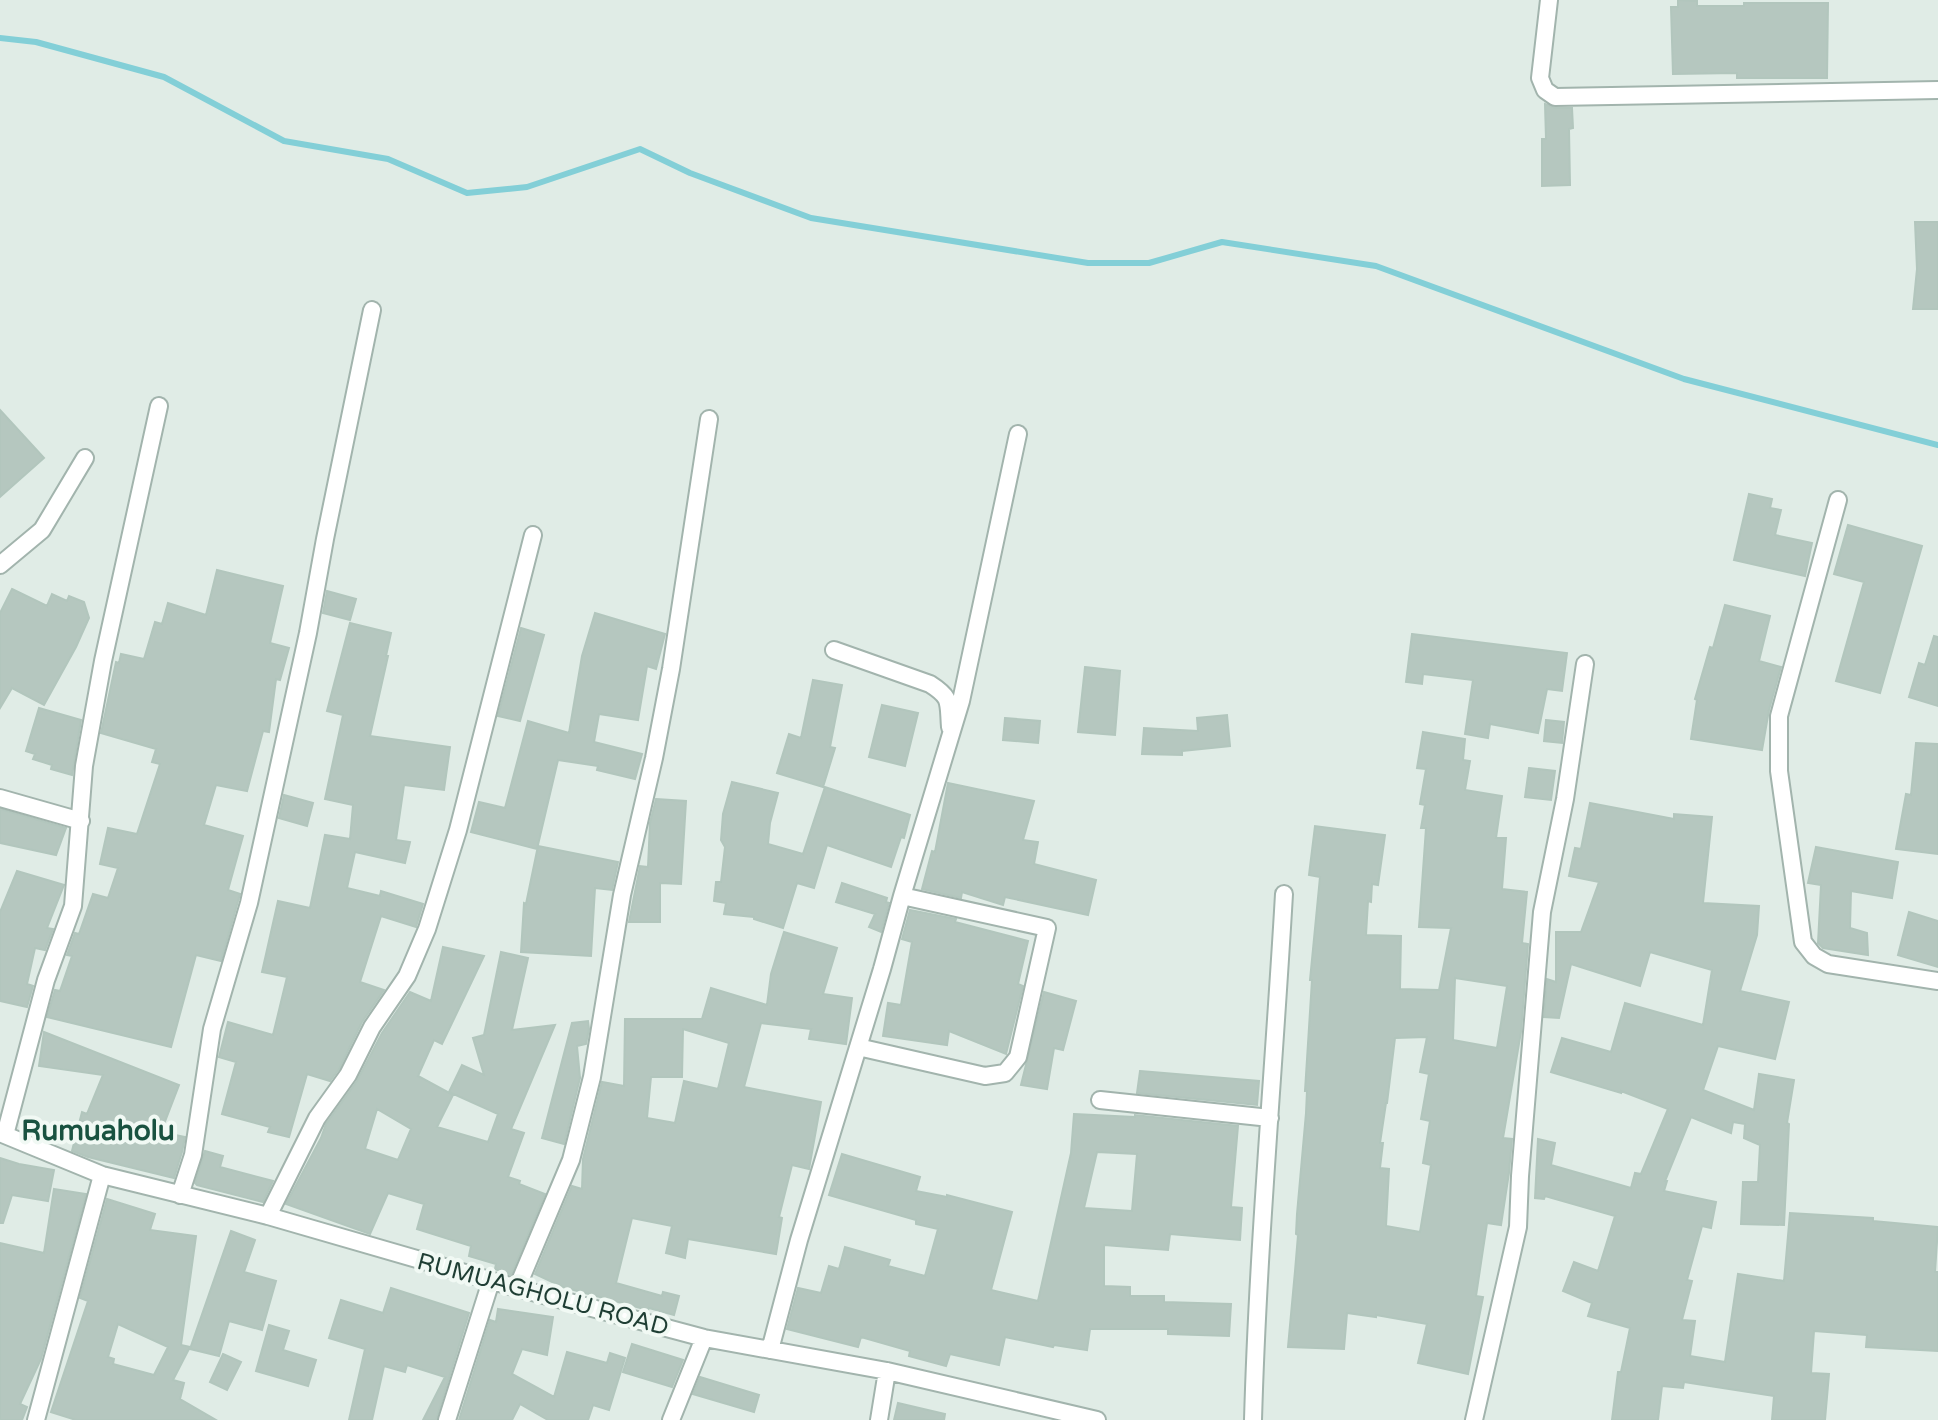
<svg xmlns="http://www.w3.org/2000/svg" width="1938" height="1420" font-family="'Varela Round',sans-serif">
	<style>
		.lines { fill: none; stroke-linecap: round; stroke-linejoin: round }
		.stream { stroke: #83cfd7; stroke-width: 6 }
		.building { fill: #b5c7bf; stroke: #b2c6bd; stroke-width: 2; fill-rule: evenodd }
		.street-casing { stroke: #a2b4ad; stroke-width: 20 }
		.street { stroke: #fff; stroke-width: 16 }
		.labels { text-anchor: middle; stroke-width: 8; stroke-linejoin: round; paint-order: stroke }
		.street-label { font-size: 24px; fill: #1f3e34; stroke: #f1f9f4 }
		.quarter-label { font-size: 28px; font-weight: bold; fill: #195240; stroke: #f1f9f4 }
	</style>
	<rect width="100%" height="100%" fill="#e0ece6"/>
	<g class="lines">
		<path class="stream" d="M0 38 36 42 164 77 284 141 388 159 467 193 527 187 640 149 690 173 811 218 1088 263H1149L1222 242 1376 266 1684 379 1938 445"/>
	</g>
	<path class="building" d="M1678 0 1697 1V6H1744V3H1828L1827 78H1737V73L1673 74 1671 7H1678Z
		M1545 104 1555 108H1572L1573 128 1569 129 1570 185 1542 186V139H1546Z
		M1915 222H1938V309H1913L1917 269Z
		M0 410 44 458 0 497Z
		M1749 494 1772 499 1770 508 1781 510 1775 535 1812 543 1805 576 1734 560Z
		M1848 525 1922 546 1880 693 1836 681 1864 582 1834 574Z
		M217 570 283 586 270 643 289 648 280 680 276 679 269 732 263 731 247 791 216 785 204 825 243 836 228 890 240 894 221 961 196 955 171 1047 47 1017 55 990 60 991 72 956 67 955 75 933 79 934 93 894 108 898 118 868 100 864 108 828 137 834 160 764 152 762 156 749 101 733 116 662 119 663 121 654 144 659 155 622 162 624 168 603 206 615Z
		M12 589 47 606 52 594 67 601 69 596 84 602 89 618 76 647 44 705 12 688 0 708V613Z
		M327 591 356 599 350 620 323 613Z
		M1725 605 1770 616 1759 661 1781 667 1769 710 1762 750 1691 739 1697 700 1695 699 1710 647 1713 648Z
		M595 613 665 634 656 669 647 666 638 720 599 714 594 742 642 754 635 779 597 770 598 766 558 760 537 849 471 832 479 802 505 808 528 721 569 733 582 656Z
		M350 623 391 633 386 656H388L370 736 450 747 444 790 404 785 396 840 410 842 405 863 355 852 347 888 380 896 381 891 423 904 416 927 381 916 360 982 384 990 362 1022 339 1069 330 1081 307 1074 289 1137 268 1132 270 1127 222 1114 236 1062 219 1057 228 1022 273 1035 287 977 262 972 278 901 310 908 325 835 350 839 353 805 325 799 343 715 327 711Z
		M521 628 544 635 520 721 498 716Z
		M1412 634 1567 653 1562 691 1547 689 1538 733 1490 724 1488 738 1465 734 1473 680 1423 674 1422 684 1406 682Z
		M1934 636 1938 637V706L1909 697 1919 663 1925 665Z
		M1085 667 1120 671 1115 735 1078 732Z
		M813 680 842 685 830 747 835 748 823 787 777 773 789 734 801 738Z
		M882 705 918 713 905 766 869 757Z
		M39 708 81 720 72 775 51 769 52 765 33 759 35 754 26 751Z
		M1227 715 1230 746 1182 751V755L1142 754 1144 728 1198 731 1197 718Z
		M1005 718 1040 721 1038 743 1003 740Z
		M1546 720 1564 722 1562 743 1544 741Z
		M1423 732 1465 739 1463 760 1470 761 1465 790 1502 796 1496 838H1506L1502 889 1527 892 1522 943 1528 944 1521 1032 1503 1138 1512 1139 1509 1173 1501 1225 1487 1223 1476 1296 1483 1297 1468 1374 1418 1363 1427 1324 1376 1315V1317L1347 1313 1344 1349 1288 1347 1295 1271 1298 1235 1296 1234 1297 1214 1306 1113 1307 1091H1305L1312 980H1310L1320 877 1309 875 1315 826 1385 835 1378 885 1372 884 1371 902 1368 901 1366 935 1401 936 1400 989 1439 990 1451 928 1419 927 1426 828H1421L1425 805 1420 804 1426 769 1417 768ZM1455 978 1507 986 1497 1048 1453 1040ZM1427 1037 1420 1072 1429 1074 1421 1119 1430 1121 1423 1163 1431 1165 1420 1232 1386 1226 1389 1169 1380 1168 1383 1143H1380L1386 1103H1387L1395 1038Z
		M1916 743 1938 744V854L1896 849 1906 794 1911 795Z
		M1529 768 1555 771 1551 800 1525 797Z
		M732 782 778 793 770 823 768 844 803 854 825 787 910 815 904 838 901 837 891 867 827 845 814 888 797 883 783 928 754 919V917L724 914 726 903 714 901 716 882H721L725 847 721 840 723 814Z
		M948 783 1034 801 1023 840 1038 842 1034 864 1096 880 1088 915 1005 897 1003 905 962 892 961 898 922 889 932 851 935 852Z
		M284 795 313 803 307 826 279 818Z
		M656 799 686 801 681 884 660 883V922H629L640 866 648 867 650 823Z
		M1590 803 1674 819V814L1712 817 1703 903 1759 906 1757 935 1740 991 1789 1002 1775 1059 1718 1046 1703 1090 1754 1110 1759 1074 1794 1080 1787 1123 1789 1124 1784 1225 1741 1224 1743 1182H1758L1760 1145 1744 1138 1745 1124 1733 1122 1731 1133 1691 1117 1665 1181H1667L1664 1191 1716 1202 1711 1228 1702 1226 1687 1280 1692 1281 1682 1320 1695 1321 1690 1356 1725 1362 1738 1274 1784 1281 1790 1213 1873 1218V1221L1938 1227 1935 1272H1938V1351L1866 1347 1867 1335 1814 1331 1811 1373 1829 1374 1825 1420H1772L1774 1396 1684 1382 1683 1388 1662 1386 1658 1420H1612L1618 1372H1621L1630 1328 1588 1316 1592 1303 1563 1291 1574 1262 1598 1271 1615 1216 1545 1196 1544 1199 1535 1198 1538 1139 1555 1143 1551 1165 1631 1188 1635 1173 1641 1174 1668 1109 1621 1091V1093L1551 1072 1562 1038 1611 1052 1625 1003 1703 1025 1712 970 1650 952 1640 986 1571 964 1559 1018 1544 1017 1547 979 1556 982V932H1581L1599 882 1569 876 1575 848 1581 849Z
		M0 809 66 828 56 855 0 843Z
		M538 846 618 862 612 890 595 888 591 956 521 952 524 903 526 904Z
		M1816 847 1898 862 1892 898 1851 891 1850 928 1867 933 1868 955 1823 948 1818 943 1821 885 1808 883Z
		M17 871 64 885 47 928 53 929 45 950 35 948 27 984 33 986 27 1007 0 1001V912Z
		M842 883 887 898 886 902 889 903 881 932 869 927 875 914 836 902Z
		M910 910 956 919 955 922 1028 941 1018 984 1023 986 1006 1054 949 1031 947 1045 883 1036 888 1003 901 1005 912 942 902 939Z
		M1909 912 1938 921V967L1898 955Z
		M784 932 837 948 823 994 852 998 846 1044 809 1039 811 1029 761 1023 744 1087 821 1102 809 1169 792 1165 779 1217 782 1218 776 1254 688 1239 685 1258 666 1253 672 1226 632 1218 616 1283 662 1296 663 1292 679 1296 674 1315 649 1308 648 1310 563 1287 535 1274 572 1186 582 1189 583 1159 602 1082 624 1086 625 1019H702L711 988 767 1005 771 974ZM683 1029 729 1043 718 1089 684 1081 675 1123 647 1118 651 1077H682Z
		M443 947 484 956 442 1044 434 1040 418 1076 453 1095 437 1127 488 1142 498 1114 449 1092 462 1065 484 1075 473 1038 484 1035 501 952 528 958 512 1030 555 1025 511 1129 524 1133 508 1177 520 1181 519 1184 545 1194 511 1275 495 1269 496 1264 469 1256 471 1246 417 1229 424 1204 388 1193 370 1234 286 1204 321 1138 326 1124 357 1081 382 1033 410 992 431 1001ZM377 1109 411 1129 398 1160 365 1149Z
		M1044 992 1076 1001 1063 1050 1054 1048 1047 1089 1021 1085Z
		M588 1021 589 1029 586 1044 577 1046 580 1078 564 1144 542 1138 572 1023Z
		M44 1032 179 1085 161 1132 185 1137 182 1152 174 1178 88 1157 72 1151 82 1112 87 1114 103 1075 39 1066Z
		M1140 1071 1259 1081 1257 1105 1137 1093Z
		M1074 1114 1135 1117V1115L1238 1126 1231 1207 1242 1208 1240 1240 1170 1234 1168 1250 1104 1245V1286L1130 1287V1296H1164V1302L1231 1304 1229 1336 1168 1334V1329H1090L1087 1350 1054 1345 1053 1347 1005 1337 999 1365 950 1354 946 1366 909 1356 910 1351 861 1337 858 1347 787 1329 798 1288 821 1293 829 1266 839 1269 845 1247 890 1260 888 1266 925 1276 938 1229 916 1224V1220L829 1195 842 1154 920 1177 916 1191 947 1197V1195L1012 1212 991 1290 1038 1301 1071 1153ZM1097 1152 1137 1154 1132 1211 1084 1208Z
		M205 1151 223 1156 220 1167 273 1181 263 1202 197 1185 195 1183Z
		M0 1158 19 1164 54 1170 48 1201 12 1195 3 1223H0Z
		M54 1189 86 1194 41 1359 20 1404 27 1407 22 1420H0V1243L44 1253Z
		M107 1199 155 1214 150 1230 196 1236 181 1345 190 1347 173 1380 184 1383 180 1399 216 1420H76L51 1412 88 1301 80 1298ZM118 1324 168 1347 154 1375 113 1364 114 1359 108 1357Z
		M231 1231 255 1240 244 1272 276 1281 262 1330 229 1321 219 1356 190 1349Z
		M391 1288 469 1313 436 1420H423L445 1377 407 1365 405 1372 384 1366 372 1420H349L365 1349 329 1338 341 1300 383 1313Z
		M498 1309 553 1317 547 1355 522 1349 512 1374 554 1397 567 1352 607 1363 610 1353 625 1358 609 1410 593 1405 588 1420H548L520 1404 512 1420H459L490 1320 496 1322Z
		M269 1325 289 1331 283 1350 316 1360 308 1386 256 1371Z
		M632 1344 683 1360 672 1387 623 1372Z
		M223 1354 241 1362 227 1390 210 1382Z
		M700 1377 759 1395 754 1412 693 1394Z
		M898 1403 945 1414 944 1420H894Z"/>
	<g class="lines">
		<g class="street-casing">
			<path id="street" d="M1549 0 1540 78 1545 90 1555 97 1938 90
				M1838 500 1779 716V771L1803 942 1814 956 1828 964 1938 981
				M0 565 42 530 85 458
				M834 650 930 684C952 698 948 702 950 727
				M0 798 81 821
				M858 1047 985 1076 1005 1073 1018 1057 1047 928 902 896
				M1100 1100 1270 1118
				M0 1133 102 1175 268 1216 517 1288 704 1338 887 1371 1097 1420
				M5 1135 46 980 73 906 84 766 103 661 159 406
				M180 1195 193 1155 212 1029 249 903 308 633 325 539 372 310
				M268 1216 317 1118 348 1075 372 1027 407 976 427 929 458 830 533 535
				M517 1288 571 1160 592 1077 622 895 654 758 671 669 709 419
				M770 1350 799 1240 882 969 902 896 961 701 1018 434
				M36 1420 102 1175
				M447 1420 491 1281
				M671 1420 704 1338
				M879 1420 887 1371
				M1253 1420C1258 1244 1274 1069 1284 894
				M1474 1420 1518 1227 1520 1176 1542 912 1565 799 1585 664"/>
		</g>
		<use href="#street" class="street"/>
	</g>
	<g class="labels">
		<g class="street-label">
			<text transform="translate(543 1294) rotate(15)" y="8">RUMUAGHOLU ROAD</text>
		</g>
		<g class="quarter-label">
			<text x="98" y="1140">Rumuaholu</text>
		</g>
	</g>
</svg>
